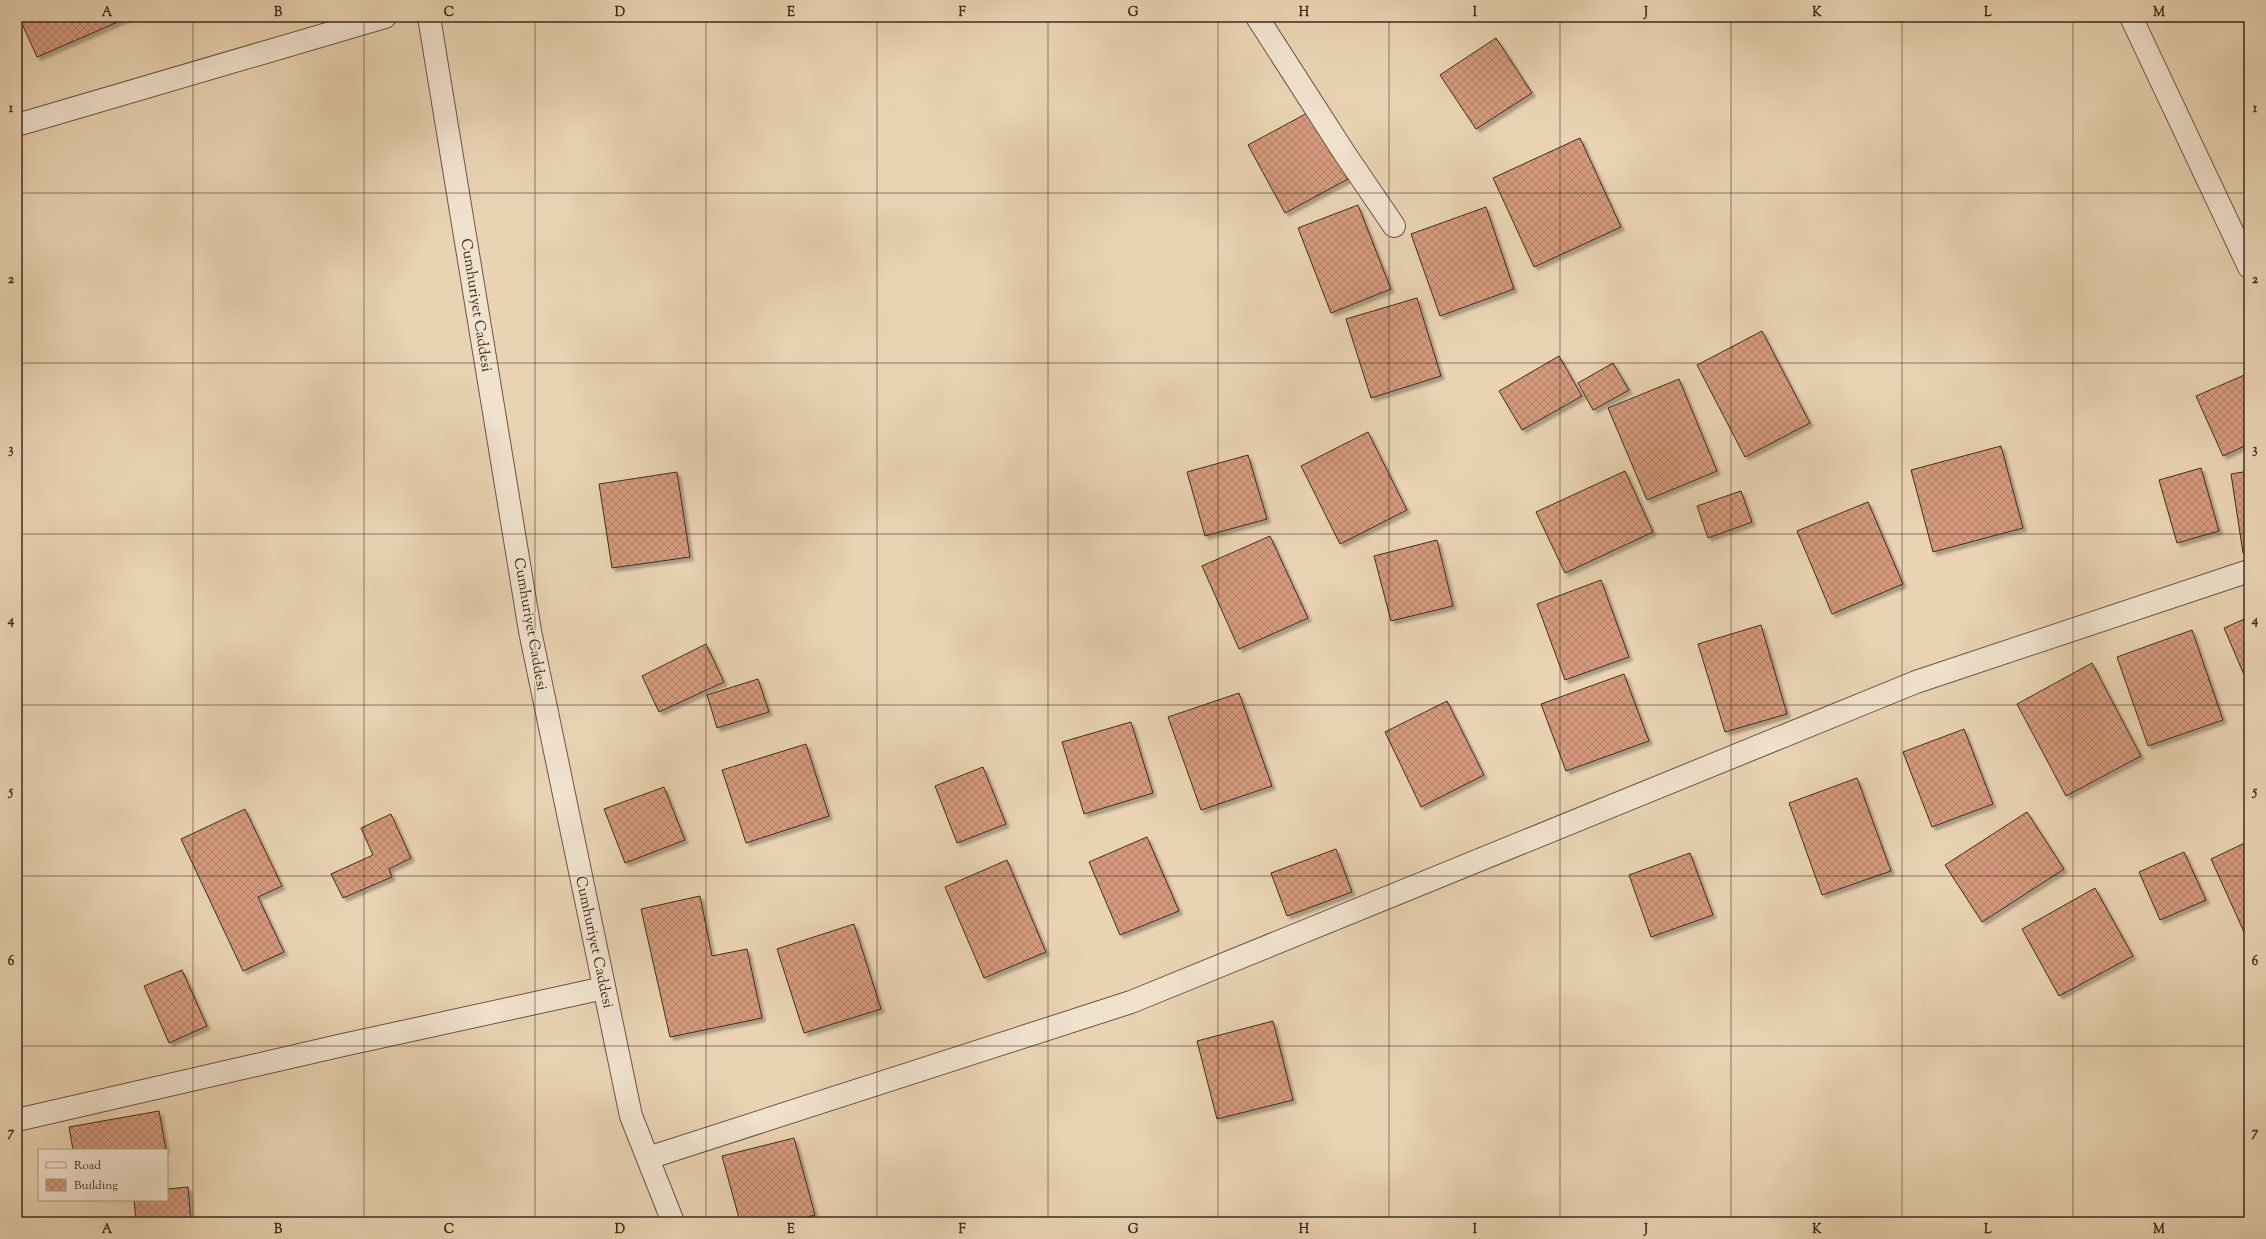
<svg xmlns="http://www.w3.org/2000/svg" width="2266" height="1239" font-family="'Sorts Mill Goudy',serif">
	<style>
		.building { fill: url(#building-cross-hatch); stroke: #3d2d1c; filter: url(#shadow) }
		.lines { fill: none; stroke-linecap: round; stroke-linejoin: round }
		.minor-casing { stroke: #685642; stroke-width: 24 }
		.tertiary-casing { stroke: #685642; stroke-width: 24 }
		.minor { stroke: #f1e2ce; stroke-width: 22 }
		.tertiary { stroke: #f1e2ce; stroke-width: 22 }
		.grid { fill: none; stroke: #3d2d1c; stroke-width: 1; stroke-opacity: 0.55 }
		.labels { text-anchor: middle; stroke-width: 3; stroke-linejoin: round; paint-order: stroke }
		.street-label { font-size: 15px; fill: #3d2d1c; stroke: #f1e2ce }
		.neatline { fill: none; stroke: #3d2d1c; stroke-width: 1.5 }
		.grid-label { font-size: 13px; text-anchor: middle; font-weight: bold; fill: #3d2d1c }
	</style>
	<defs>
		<pattern id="building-cross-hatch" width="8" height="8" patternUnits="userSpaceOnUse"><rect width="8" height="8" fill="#d59a7d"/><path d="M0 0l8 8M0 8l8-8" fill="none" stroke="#ae7e66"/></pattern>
		<filter id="shadow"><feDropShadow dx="3.5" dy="3.5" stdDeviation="1" flood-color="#0004"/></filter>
	</defs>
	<rect width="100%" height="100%" fill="#e9d3b3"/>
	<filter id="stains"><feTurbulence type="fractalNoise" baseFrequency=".005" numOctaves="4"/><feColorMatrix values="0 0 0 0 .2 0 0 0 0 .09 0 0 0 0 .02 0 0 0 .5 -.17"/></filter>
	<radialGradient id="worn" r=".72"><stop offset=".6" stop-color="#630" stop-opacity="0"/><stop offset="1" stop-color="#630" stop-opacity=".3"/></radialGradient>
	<path class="building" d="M19 17H126L127 18 37 57Z
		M1496 38 1532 93 1476 129 1440 75Z
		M1311 111 1348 179 1285 213 1248 145Z
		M1580 138 1621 227 1534 267 1493 178Z
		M1358 205 1391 289 1331 313 1298 228Z
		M1486 207 1514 289 1440 316 1411 234Z
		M1417 298 1441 376 1371 398 1346 319Z
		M1762 331 1810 423 1745 457 1697 365Z
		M1559 356 1582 396 1522 430 1499 391Z
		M1613 363 1629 390 1593 410 1578 383Z
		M2249 373V444L2223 456 2196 396Z
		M1679 379 1717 471 1647 500 1608 408Z
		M1368 432 1407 510 1340 544 1301 466Z
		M2001 446 2023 528 1933 552 1911 470Z
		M1248 455 1267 519 1205 536 1187 472Z
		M2201 468 2219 531 2177 543 2159 480Z
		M1625 471 1653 532 1565 573 1536 512Z
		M2249 471V552L2243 553 2231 474Z
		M677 472 690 557 612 568 599 484Z
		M1741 491 1752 522 1708 538 1697 506Z
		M1868 502 1903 584 1832 614 1797 531Z
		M1270 536 1308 618 1239 649 1202 566Z
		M1437 540 1453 606 1391 621 1374 556Z
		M1601 580 1629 657 1565 680 1537 604Z
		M2249 617V684H2248L2224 628Z
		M1761 625 1787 714 1725 732 1698 644Z
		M2192 630 2223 720 2148 746 2117 657Z
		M706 644 724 682 659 712 642 676Z
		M2092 663 2141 756 2066 796 2017 704Z
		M1624 674 1649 741 1566 771 1541 704Z
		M758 679 769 712 717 728 707 695Z
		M1239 693 1272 786 1201 810 1168 717Z
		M1447 701 1484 775 1421 807 1385 732Z
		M1131 722 1153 793 1084 814 1062 742Z
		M1964 729 1993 804 1932 827 1903 752Z
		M806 744 829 816 746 843 722 770Z
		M983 767 1006 824 957 843 935 786Z
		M1857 778 1891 871 1822 895 1789 803Z
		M664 787 685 840 625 863 604 809Z
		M245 809 282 886 258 897 284 952 243 971 181 839Z
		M2027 812 2064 869 1982 922 1945 865Z
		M391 814 411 858 389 869 392 877 343 898 331 874 373 855 361 828Z
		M1147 837 1179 911 1120 935 1089 862Z
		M2249 841V943L2211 859Z
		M1336 849 1352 892 1287 916 1271 873Z
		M2184 852 2206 900 2160 920 2139 872Z
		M1690 853 1713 915 1651 937 1629 875Z
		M1007 860 1046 952 984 978 945 887Z
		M2095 888 2133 956 2059 996 2022 929Z
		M700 896 712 956 747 949 762 1018 670 1037 641 909Z
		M854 924 881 1009 804 1033 777 949Z
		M182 970 207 1026 169 1043 144 986Z
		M1273 1021 1293 1100 1217 1119 1197 1041Z
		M159 1111 166 1150H73L69 1127Z
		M794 1138 815 1215 787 1222H740L722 1156Z
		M188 1187 191 1222H136L134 1200H167V1189Z"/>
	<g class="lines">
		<g class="minor-casing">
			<path id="minor" d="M1257 17 1345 154 1394 226
				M2131 17 2249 267
				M17 125 385 17
				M17 1120 343 1045 604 988
				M648 1158 1131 1002 1916 682 2249 571"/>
		</g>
		<g class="tertiary-casing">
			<path id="tertiary" d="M429 17 530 631 631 1116 673 1222"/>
		</g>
		<use href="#minor" class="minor"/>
		<use href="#tertiary" class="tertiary"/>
	</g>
	<path class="grid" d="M193 17V1222M364 17V1222M535 17V1222M706 17V1222M877 17V1222M1048 17V1222M1218 17V1222M1389 17V1222M1560 17V1222M1731 17V1222M1902 17V1222M2073 17V1222M17 193H2249M17 363H2249M17 534H2249M17 705H2249M17 876H2249M17 1046H2249"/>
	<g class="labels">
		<g class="street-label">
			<text transform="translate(477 305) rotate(81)" y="5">Cumhuriyet Caddesi</text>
			<text transform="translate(531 624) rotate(80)" y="5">Cumhuriyet Caddesi</text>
			<text transform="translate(595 942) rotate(78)" y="5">Cumhuriyet Caddesi</text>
		</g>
	</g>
	<rect width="2266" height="1239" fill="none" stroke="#e9d3b3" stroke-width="44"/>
	<rect x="38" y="1149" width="130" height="52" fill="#f1e2ce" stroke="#a99a87"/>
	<rect x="46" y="1162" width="20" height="6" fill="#f1e2ce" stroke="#a99a87"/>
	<text x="74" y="1169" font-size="12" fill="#3d2d1c">Road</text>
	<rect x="46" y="1179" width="20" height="12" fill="url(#building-cross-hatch)" stroke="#a99a87"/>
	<text x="74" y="1189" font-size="12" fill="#3d2d1c">Building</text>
	<rect x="22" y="22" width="2222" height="1195" class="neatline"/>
	<g class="grid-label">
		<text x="107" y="16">A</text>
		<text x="278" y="16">B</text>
		<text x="449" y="16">C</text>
		<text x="620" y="16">D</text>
		<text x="791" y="16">E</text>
		<text x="962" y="16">F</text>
		<text x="1133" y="16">G</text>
		<text x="1304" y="16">H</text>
		<text x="1475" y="16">I</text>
		<text x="1646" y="16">J</text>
		<text x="1817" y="16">K</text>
		<text x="1988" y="16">L</text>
		<text x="2159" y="16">M</text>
		<text x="11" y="112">1</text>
		<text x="2255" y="112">1</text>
		<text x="11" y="283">2</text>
		<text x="2255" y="283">2</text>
		<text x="11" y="453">3</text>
		<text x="2255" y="453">3</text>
		<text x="11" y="624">4</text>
		<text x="2255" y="624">4</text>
		<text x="11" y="795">5</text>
		<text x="2255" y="795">5</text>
		<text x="11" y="965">6</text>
		<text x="2255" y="965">6</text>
		<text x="11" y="1136">7</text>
		<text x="2255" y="1136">7</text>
		<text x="107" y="1233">A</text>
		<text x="278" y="1233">B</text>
		<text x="449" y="1233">C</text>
		<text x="620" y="1233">D</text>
		<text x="791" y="1233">E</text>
		<text x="962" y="1233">F</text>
		<text x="1133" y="1233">G</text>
		<text x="1304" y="1233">H</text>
		<text x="1475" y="1233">I</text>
		<text x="1646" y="1233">J</text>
		<text x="1817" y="1233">K</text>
		<text x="1988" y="1233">L</text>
		<text x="2159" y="1233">M</text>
	</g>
	<rect width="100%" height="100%" filter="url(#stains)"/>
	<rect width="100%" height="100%" fill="url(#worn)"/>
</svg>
